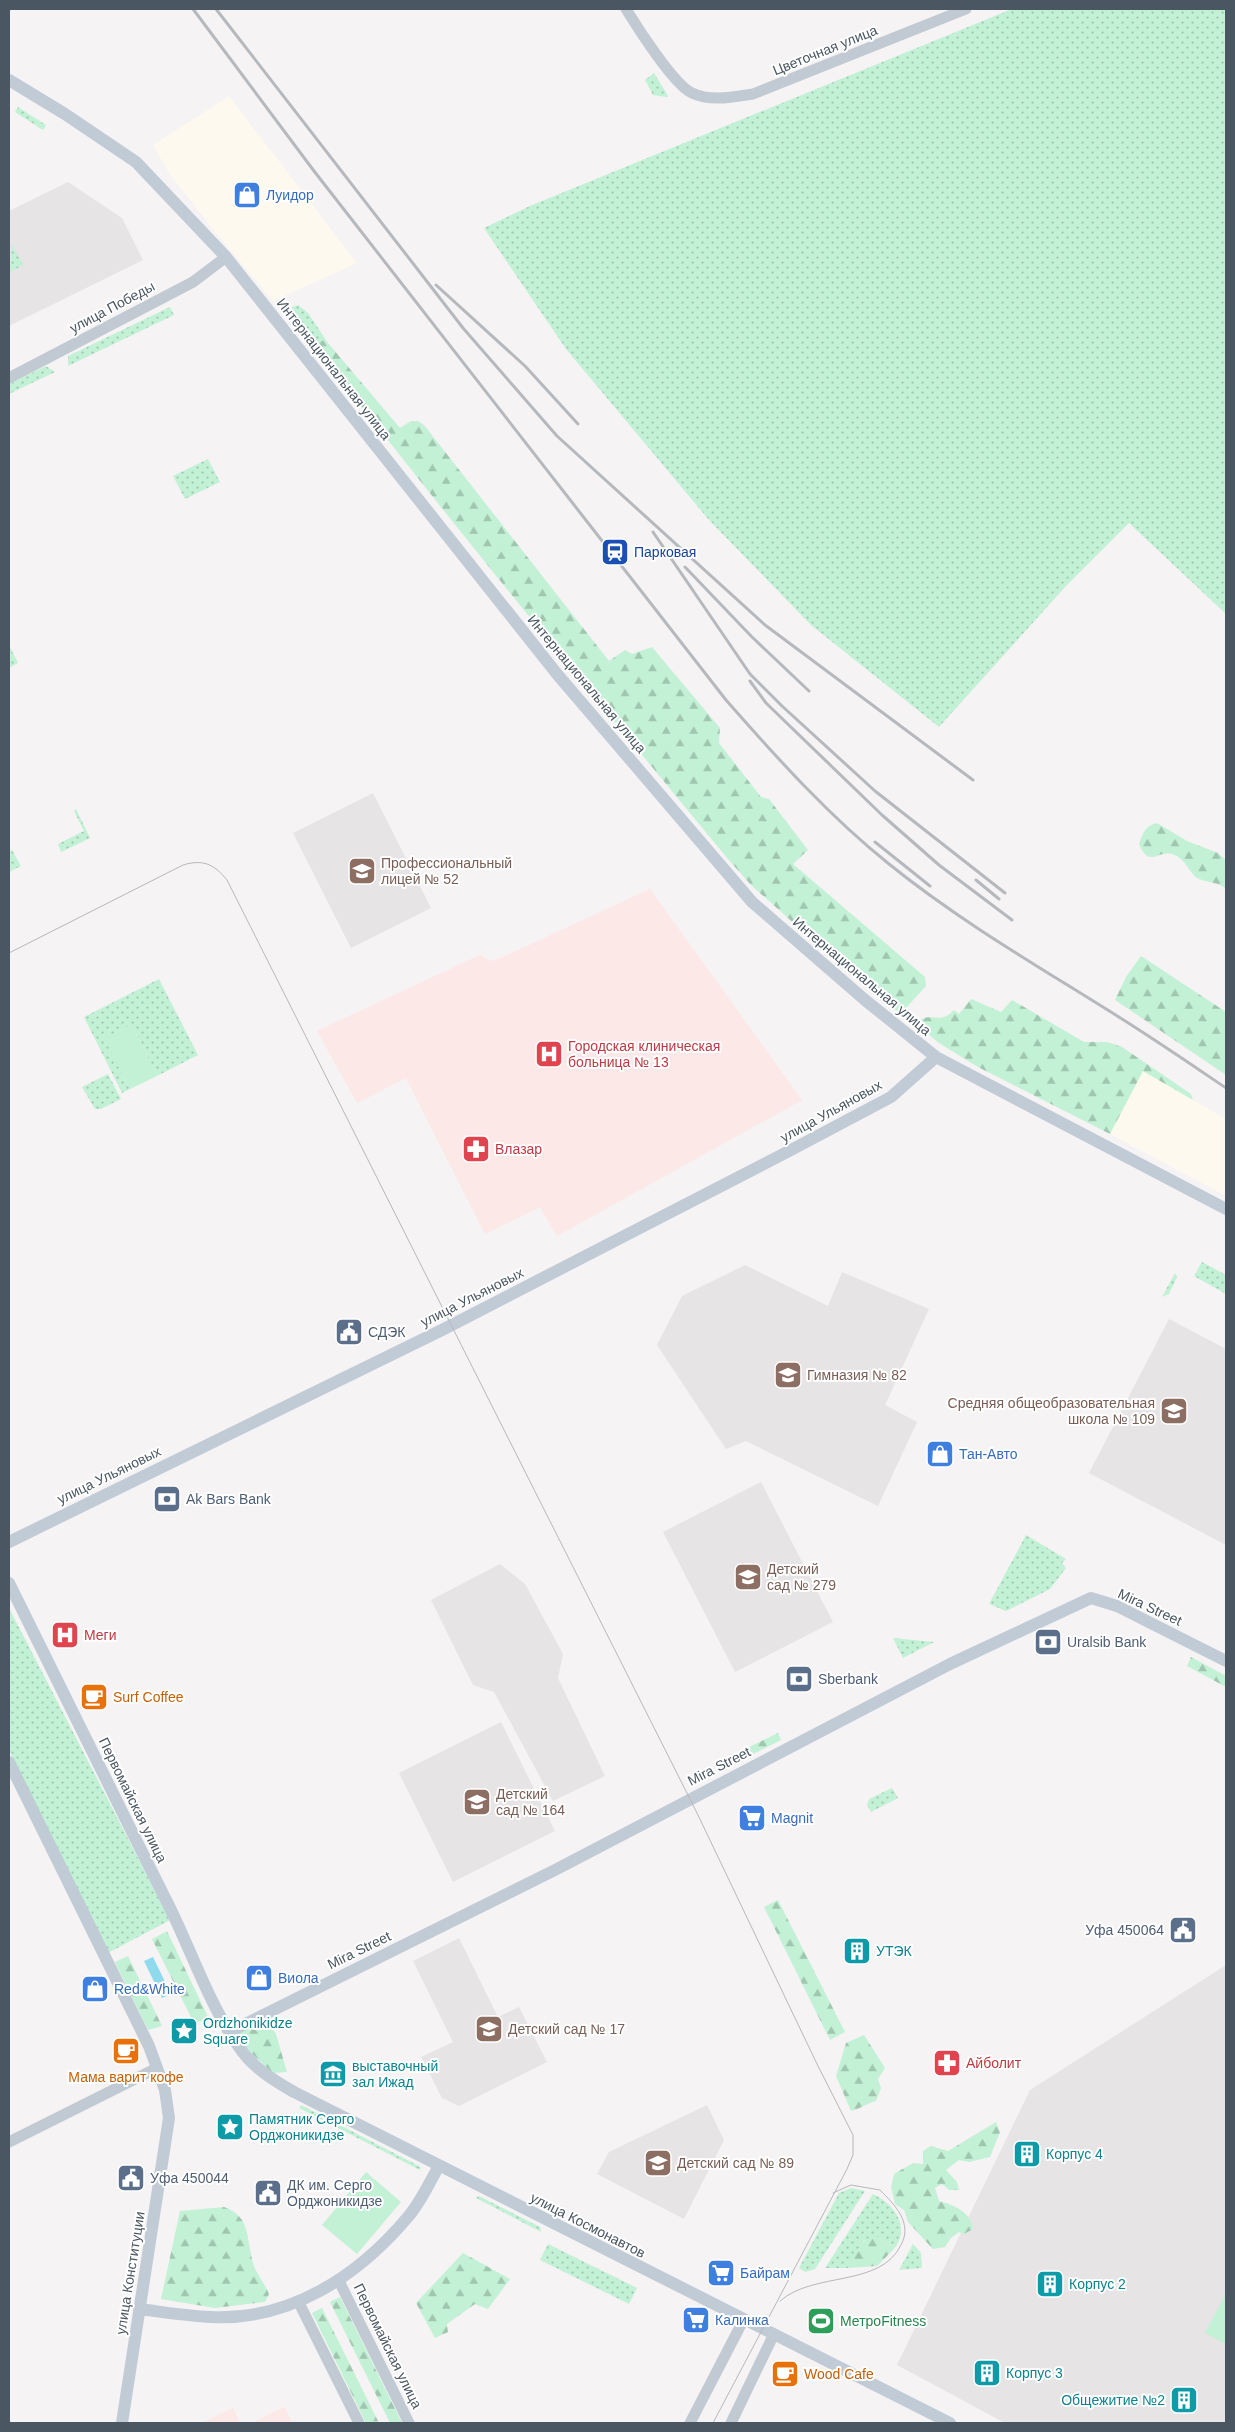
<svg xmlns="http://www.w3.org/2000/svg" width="1235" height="2432" font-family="Helvetica,sans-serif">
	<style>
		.commercial { fill: #fdf9ef }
		.education { fill: #e6e4e5 }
		.medical { fill: #fce8e6 }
		.green { fill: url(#green-dots) }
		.forest { fill: url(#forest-firs) }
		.pitch { fill: #c3f1d5 }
		.water { fill: #90daee }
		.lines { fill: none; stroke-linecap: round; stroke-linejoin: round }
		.tertiary { stroke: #c1cad2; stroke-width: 11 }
		.secondary { stroke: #c1cbd6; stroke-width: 12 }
		.tram { stroke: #b5b8bd; stroke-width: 1 }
		.rail { stroke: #b5b8bd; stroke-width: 3 }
		.labels { text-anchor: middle; stroke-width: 4; stroke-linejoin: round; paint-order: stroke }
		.street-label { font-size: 14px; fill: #4a5661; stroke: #fff }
		.shop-label { font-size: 14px; fill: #366cbe; stroke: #fff; text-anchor: start }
		.transit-label { font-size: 14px; fill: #164399; stroke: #fff; text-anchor: start }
		.education-label { font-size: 14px; fill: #785e54; stroke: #fff; text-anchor: start }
		.health-label { font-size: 14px; fill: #be3a42; stroke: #fff; text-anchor: start }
		.service-label { font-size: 14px; fill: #4e5e75; stroke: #fff; text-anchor: start }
		.food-label { font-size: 14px; fill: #c56008; stroke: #fff; text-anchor: start }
		.culture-label { font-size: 14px; fill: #0d838f; stroke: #fff; text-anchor: start }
		.leisure-label { font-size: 14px; fill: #27864d; stroke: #fff; text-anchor: start }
	</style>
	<defs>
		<pattern id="green-dots" width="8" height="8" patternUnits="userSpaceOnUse" patternTransform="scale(1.25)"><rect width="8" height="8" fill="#c3f1d5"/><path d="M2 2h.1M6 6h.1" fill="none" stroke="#a0c6b0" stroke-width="1.8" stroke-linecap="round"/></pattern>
		<pattern id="forest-firs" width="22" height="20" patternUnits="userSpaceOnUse" patternTransform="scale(1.25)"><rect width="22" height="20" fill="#c3f1d5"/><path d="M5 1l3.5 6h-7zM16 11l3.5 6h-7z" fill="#a0c6b0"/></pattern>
	</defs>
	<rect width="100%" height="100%" fill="#f5f3f3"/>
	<path class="commercial" d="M229 96 357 263 273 301 215 232 169 173 153 145Z
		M1143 1071 1226 1119V1196L1110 1134Z"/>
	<path class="education" d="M68 182 122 218 143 260 9 326V211Z
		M373 793 431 908 351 948 293 833Z
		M745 1265 828 1306 842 1272 929 1309 885 1405 917 1422 878 1506 746 1441 726 1449 657 1345 682 1296Z
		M1169 1319 1226 1349V1545L1089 1473Z
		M761 1482 833 1622 735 1672 663 1532Z
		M500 1564 525 1584 563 1654 558 1678 605 1776 553 1801 494 1692 473 1685 431 1600Z
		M501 1722 555 1831 453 1882 399 1773Z
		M459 1938 498 2017 519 2007 547 2062 459 2106 442 2098 421 2057 453 2042 413 1961Z
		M1226 1965V2423H1005L897 2365 1030 2090Z
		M707 2105 724 2140 684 2219 597 2174 609 2152Z"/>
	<path class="medical" d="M650 889 802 1100 557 1236 540 1207 485 1234 406 1078 357 1103 317 1031 480 955 490 961 501 958Z
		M285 2407 292 2423H252L284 2407Z
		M233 2408 240 2423H202Z"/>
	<path class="green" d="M1012 9H1226V614L1129 523 1066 586 939 727 811 625 709 520 566 349 484 228 530 206Z
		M654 73 668 96 667 97 653 95 645 80Z
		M18 107 46 125 43 130 15 112Z
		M12 245 23 265 10 272Z
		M298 305 308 313 328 343 324 340 318 350 374 422 281 311Z
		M170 307 174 315 68 366V356Z
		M46 366 55 372 9 394V384Z
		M208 459 220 482 185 499 173 476Z
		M10 647 18 663 9 668V648Z
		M76 809 90 838 61 852 58 844 84 831 74 811Z
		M12 850 21 866 9 872V851Z
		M159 979 198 1055 157 1076 132 1025 105 1038 130 1089 122 1093 84 1017Z
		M108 1074 121 1099 101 1109H95L82 1087Z
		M1202 1262 1226 1275V1294L1194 1276Z
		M1175 1273 1177 1277 1169 1294 1162 1297Z
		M1026 1535 1066 1559 1062 1563 1066 1568 1050 1589 1006 1611 989 1604Z
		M9 1608 170 1920 108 1953 9 1750Z
		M893 1638 934 1642 903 1658Z
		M892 1788 898 1798 871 1812 867 1805 869 1799Z
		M301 2105 421 2167 420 2170 299 2108Z
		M851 2188 865 2191 815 2269 805 2272 799 2268 839 2193Z
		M873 2194C895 2204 911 2228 894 2249L878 2237 863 2241 848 2268H825Z
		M479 2196 540 2227 541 2232 476 2198Z
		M548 2244 637 2288 629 2304 540 2260Z
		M913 2244 921 2253 922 2268 899 2270Z"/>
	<path class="forest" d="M324 340 328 343 400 428 411 421H418L424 425 609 661 625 650 632 654 652 647 720 728 719 743 761 797 769 799 808 850 793 864 925 977 926 986 905 1009 897 1011 828 954 751 885 728 859C589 691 451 523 318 350L317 344Z
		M1157 823 1187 841 1218 853 1226 860V889C1220 882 1206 883 1197 878 1189 872 1185 859 1175 855 1158 848 1150 870 1139 844 1143 833 1145 826 1157 823Z
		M1141 956 1226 1012V1075L1115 1000 1126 977Z
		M971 999 1001 1012 1012 1000 1084 1042H1107L1122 1047 1191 1094 1193 1100 1143 1071 1110 1134 978 1067 939 1043 922 1029 920 1020C933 1012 940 1025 954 1010L959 1014Z
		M1191 1657 1226 1676V1687L1187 1666Z
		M778 1733 781 1740 735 1763 731 1756Z
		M778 1900 845 2032 830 2040 764 1907Z
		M167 1931 209 2019 194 2023 152 1939Z
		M128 1956 162 2026 148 2030 115 1962Z
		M256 2023 270 2024 276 2034 287 2072 273 2073 253 2055 236 2035Z
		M864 2035 885 2068 878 2079 881 2088 876 2101C867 2103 860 2109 851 2111L836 2076 846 2043Z
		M996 2122 1000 2132 990 2157 969 2162 959 2160 946 2170 957 2182 959 2190H949L942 2184 935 2188 939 2201C954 2205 971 2212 973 2229L964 2234 959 2232 951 2238 945 2247 933 2249 908 2222 904 2210 895 2204 891 2187 894 2174 913 2163 923 2164V2151L931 2146 948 2151Z
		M224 2207C252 2216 246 2242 254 2266 258 2276 265 2284 269 2294L265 2302 215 2308 161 2299 180 2211Z
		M870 2237H878L894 2249 877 2266 848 2268C854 2256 858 2244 870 2237Z
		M463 2253 510 2279 488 2309 475 2304 447 2324 448 2332 435 2338 416 2303Z
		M340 2297 402 2423H390L330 2302Z
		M322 2308 379 2423H366L312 2313Z"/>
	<path class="pitch" d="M132 1025 157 1076 130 1089 104 1038Z
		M366 2172 401 2202 357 2254 322 2225Z
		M1226 2293V2344L1205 2333Z"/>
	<path class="water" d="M153 1957 171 1994 162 1998 144 1961Z"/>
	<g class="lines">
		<path class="tertiary" d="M626 9C637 27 674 85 692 93 711 102 733 97 753 94L966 9
			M9 378 193 282 226 257
			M9 2142 157 2068
			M339 2281 409 2423
			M298 2301 359 2423
			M690 2423 744 2319
			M731 2423 774 2334"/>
		<path class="secondary" d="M9 80 65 114 136 162 226 257 557 674 752 902 865 1000 936 1057 1226 1209
			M9 1542 442 1330 791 1150 891 1097 936 1057
			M9 1583C63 1692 116 1800 170 1908 193 1955 209 2004 239 2047 252 2067 273 2080 294 2092L950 2423
			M9 1762 149 2046 165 2090 169 2118 122 2423
			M229 2032 555 1870 950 1664 1091 1598 1117 1606 1226 1661
			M139 2309C163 2312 187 2316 211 2317 290 2321 358 2276 407 2218 420 2204 429 2183 439 2166"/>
		<path class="tram" d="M9 953 183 865C203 859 214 864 227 880L697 1813 817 2064 853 2135V2155L847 2169 713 2423
			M780 2301C814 2271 880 2288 901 2245 913 2223 895 2205 880 2190L851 2185 833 2193"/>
		<path class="rail" d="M193 9 314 171 726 700C777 758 829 816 889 864 962 923 1043 969 1122 1019 1157 1041 1192 1065 1226 1088
			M216 9 463 328 557 436 765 625 973 780
			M436 285 525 366 578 424
			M653 532 750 674 782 706 875 791 1005 893
			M685 567 752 637 809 691
			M750 681 766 703 882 815 939 865 1012 920
			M875 842 930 886
			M976 880 999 899"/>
	</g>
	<defs>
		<g id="shop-square" transform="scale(1.4375)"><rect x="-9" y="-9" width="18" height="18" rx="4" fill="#3f7fe0" stroke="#fff"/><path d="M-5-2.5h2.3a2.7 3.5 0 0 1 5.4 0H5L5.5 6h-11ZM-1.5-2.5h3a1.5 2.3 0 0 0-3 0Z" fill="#fff"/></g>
		<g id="station-square" transform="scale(1.4375)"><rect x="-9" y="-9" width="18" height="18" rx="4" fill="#1a4fb4" stroke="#fff"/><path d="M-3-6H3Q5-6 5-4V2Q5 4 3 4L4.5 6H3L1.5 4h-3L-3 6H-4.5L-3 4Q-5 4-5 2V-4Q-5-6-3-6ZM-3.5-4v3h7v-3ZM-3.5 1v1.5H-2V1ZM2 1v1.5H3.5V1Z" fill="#fff"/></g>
		<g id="university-square" transform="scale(1.4375)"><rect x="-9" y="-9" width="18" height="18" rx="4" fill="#8d6e63" stroke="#fff"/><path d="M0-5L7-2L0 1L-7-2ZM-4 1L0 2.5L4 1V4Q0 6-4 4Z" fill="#fff"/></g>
		<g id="hospital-square" transform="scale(1.4375)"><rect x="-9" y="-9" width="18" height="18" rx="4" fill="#e0444e" stroke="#fff"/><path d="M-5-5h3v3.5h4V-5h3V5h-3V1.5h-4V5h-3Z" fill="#fff"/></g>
		<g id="pharmacy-square" transform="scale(1.4375)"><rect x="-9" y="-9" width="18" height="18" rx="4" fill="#e0444e" stroke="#fff"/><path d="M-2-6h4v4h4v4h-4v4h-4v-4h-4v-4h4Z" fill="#fff"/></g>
		<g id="civic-square" transform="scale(1.4375)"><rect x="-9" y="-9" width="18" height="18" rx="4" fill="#5c6f8a" stroke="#fff"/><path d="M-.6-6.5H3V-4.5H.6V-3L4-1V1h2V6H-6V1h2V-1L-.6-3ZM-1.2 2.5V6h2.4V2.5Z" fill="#fff"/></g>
		<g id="school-square" transform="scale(1.4375)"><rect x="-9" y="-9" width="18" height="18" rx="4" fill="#8d6e63" stroke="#fff"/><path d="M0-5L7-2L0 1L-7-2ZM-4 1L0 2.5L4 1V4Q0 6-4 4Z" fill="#fff"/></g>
		<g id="bank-square" transform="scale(1.4375)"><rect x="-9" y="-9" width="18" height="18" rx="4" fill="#5c6f8a" stroke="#fff"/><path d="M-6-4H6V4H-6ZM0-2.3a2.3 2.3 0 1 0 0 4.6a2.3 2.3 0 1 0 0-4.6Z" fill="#fff"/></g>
		<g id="cafe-square" transform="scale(1.4375)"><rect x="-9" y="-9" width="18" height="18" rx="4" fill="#e8710a" stroke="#fff"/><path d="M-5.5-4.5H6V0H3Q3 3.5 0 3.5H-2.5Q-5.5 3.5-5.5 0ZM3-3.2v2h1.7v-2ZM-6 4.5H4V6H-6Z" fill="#fff"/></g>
		<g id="supermarket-square" transform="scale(1.4375)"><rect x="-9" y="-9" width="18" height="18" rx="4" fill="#3f7fe0" stroke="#fff"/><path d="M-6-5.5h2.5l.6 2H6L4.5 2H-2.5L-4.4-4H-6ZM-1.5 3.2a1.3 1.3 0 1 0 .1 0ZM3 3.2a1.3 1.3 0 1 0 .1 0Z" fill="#fff"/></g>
		<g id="building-square" transform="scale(1.4375)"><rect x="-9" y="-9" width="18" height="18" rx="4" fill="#0f9aa8" stroke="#fff"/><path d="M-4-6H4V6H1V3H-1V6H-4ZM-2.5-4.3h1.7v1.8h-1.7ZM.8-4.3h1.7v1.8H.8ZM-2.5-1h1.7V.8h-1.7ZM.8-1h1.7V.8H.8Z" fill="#fff"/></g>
		<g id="sight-square" transform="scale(1.4375)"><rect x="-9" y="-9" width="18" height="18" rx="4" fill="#0f9aa8" stroke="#fff"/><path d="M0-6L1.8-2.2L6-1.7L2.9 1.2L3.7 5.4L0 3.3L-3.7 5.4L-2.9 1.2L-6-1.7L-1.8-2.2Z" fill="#fff"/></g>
		<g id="museum-square" transform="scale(1.4375)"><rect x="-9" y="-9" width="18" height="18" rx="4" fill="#0f9aa8" stroke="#fff"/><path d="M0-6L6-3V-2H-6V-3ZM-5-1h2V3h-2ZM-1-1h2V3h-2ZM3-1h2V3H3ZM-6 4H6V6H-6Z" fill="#fff"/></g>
		<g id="stadium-square" transform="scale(1.4375)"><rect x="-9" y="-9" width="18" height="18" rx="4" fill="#2e9e5b" stroke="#fff"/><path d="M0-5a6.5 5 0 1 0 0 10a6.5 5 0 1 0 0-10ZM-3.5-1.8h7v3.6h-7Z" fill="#fff"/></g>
	</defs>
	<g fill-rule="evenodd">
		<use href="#shop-square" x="247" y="195"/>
		<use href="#station-square" x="615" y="552"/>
		<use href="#university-square" x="362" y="871"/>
		<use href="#hospital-square" x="549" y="1054"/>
		<use href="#pharmacy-square" x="476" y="1149"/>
		<use href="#civic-square" x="349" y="1332"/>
		<use href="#school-square" x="788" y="1375"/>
		<use href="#school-square" x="1174" y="1411"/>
		<use href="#shop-square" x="940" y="1454"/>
		<use href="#bank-square" x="167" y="1499"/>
		<use href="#school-square" x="748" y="1577"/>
		<use href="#hospital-square" x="65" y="1635"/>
		<use href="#bank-square" x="1048" y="1642"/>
		<use href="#bank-square" x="799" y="1679"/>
		<use href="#cafe-square" x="94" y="1697"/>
		<use href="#school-square" x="477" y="1802"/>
		<use href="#supermarket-square" x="752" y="1818"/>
		<use href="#civic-square" x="1183" y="1930"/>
		<use href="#building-square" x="857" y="1951"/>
		<use href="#shop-square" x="259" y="1978"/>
		<use href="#shop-square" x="95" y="1989"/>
		<use href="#school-square" x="489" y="2029"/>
		<use href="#sight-square" x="184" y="2031"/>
		<use href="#cafe-square" x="126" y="2051"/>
		<use href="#pharmacy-square" x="947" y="2063"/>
		<use href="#museum-square" x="333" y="2074"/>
		<use href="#sight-square" x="230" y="2127"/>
		<use href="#building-square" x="1027" y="2154"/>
		<use href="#school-square" x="658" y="2163"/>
		<use href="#civic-square" x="131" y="2178"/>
		<use href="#civic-square" x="268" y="2193"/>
		<use href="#supermarket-square" x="721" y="2273"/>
		<use href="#building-square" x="1050" y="2284"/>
		<use href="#supermarket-square" x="696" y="2320"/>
		<use href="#stadium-square" x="821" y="2321"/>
		<use href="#building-square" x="987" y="2373"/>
		<use href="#cafe-square" x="785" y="2374"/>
		<use href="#building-square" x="1184" y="2400"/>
	</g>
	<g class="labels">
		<g class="street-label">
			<text transform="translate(825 50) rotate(-22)" y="5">Цветочная улица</text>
			<text transform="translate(112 307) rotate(-28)" y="5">улица Победы</text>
			<text transform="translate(334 369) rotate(52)" y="5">Интернациональная улица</text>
			<text transform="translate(587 684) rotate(50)" y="5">Интернациональная улица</text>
			<text transform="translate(862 976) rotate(40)" y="5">Интернациональная улица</text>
			<text transform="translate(831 1111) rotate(-29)" y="5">улица Ульяновых</text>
			<text transform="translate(472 1297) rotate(-27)" y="5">улица Ульяновых</text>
			<text transform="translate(109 1475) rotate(-26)" y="5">улица Ульяновых</text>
			<text transform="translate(1150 1607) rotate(25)" y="5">Mira Street</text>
			<text transform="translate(719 1766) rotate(-27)" y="5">Mira Street</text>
			<text transform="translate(133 1800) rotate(64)" y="5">Первомайская улица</text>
			<text transform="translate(359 1950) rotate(-26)" y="5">Mira Street</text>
			<text transform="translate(588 2225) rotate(27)" y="5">улица Космонавтов</text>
			<text transform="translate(130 2273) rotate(-81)" y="5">улица Конституции</text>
			<text transform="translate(388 2346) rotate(64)" y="5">Первомайская улица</text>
		</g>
		<g class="shop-label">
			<text x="266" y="200">Луидор</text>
			<text x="959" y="1459">Тан-Авто</text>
			<text x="771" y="1823">Magnit</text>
			<text x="278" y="1983">Виола</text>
			<text x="114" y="1994">Red&amp;White</text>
			<text x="740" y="2278">Байрам</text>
			<text x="715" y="2325">Калинка</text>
		</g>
		<g class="transit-label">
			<text x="634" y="557">Парковая</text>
		</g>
		<g class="education-label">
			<text x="381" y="868">Профессиональный<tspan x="381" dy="16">лицей № 52</tspan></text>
			<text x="807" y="1380">Гимназия № 82</text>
			<text x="1155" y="1408" text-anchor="end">Средняя общеобразовательная<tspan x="1155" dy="16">школа № 109</tspan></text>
			<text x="767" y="1574">Детский<tspan x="767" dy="16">сад № 279</tspan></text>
			<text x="496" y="1799">Детский<tspan x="496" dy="16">сад № 164</tspan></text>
			<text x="508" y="2034">Детский сад № 17</text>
			<text x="677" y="2168">Детский сад № 89</text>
		</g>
		<g class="health-label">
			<text x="568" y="1051">Городская клиническая<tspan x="568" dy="16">больница № 13</tspan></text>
			<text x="495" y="1154">Влазар</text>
			<text x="84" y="1640">Меги</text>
			<text x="966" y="2068">Айболит</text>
		</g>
		<g class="service-label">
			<text x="368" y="1337">СДЭК</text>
			<text x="186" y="1504">Ak Bars Bank</text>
			<text x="1067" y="1647">Uralsib Bank</text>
			<text x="818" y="1684">Sberbank</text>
			<text x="1164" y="1935" text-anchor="end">Уфа 450064</text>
			<text x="150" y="2183">Уфа 450044</text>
			<text x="287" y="2190">ДК им. Серго<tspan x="287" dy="16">Орджоникидзе</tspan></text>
		</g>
		<g class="food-label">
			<text x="113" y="1702">Surf Coffee</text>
			<text x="126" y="2082" text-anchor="middle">Мама варит кофе</text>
			<text x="804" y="2379">Wood Cafe</text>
		</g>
		<g class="culture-label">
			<text x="876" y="1956">УТЭК</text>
			<text x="203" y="2028">Ordzhonikidze<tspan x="203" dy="16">Square</tspan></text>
			<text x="352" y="2071">выставочный<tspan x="352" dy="16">зал Ижад</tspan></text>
			<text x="249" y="2124">Памятник Серго<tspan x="249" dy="16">Орджоникидзе</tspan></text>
			<text x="1046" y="2159">Корпус 4</text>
			<text x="1069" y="2289">Корпус 2</text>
			<text x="1006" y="2378">Корпус 3</text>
			<text x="1165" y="2405" text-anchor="end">Общежитие №2</text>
		</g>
		<g class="leisure-label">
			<text x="840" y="2326">МетроFitness</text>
		</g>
	</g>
	<rect width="1235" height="2432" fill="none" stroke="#4a5661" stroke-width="20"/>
</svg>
